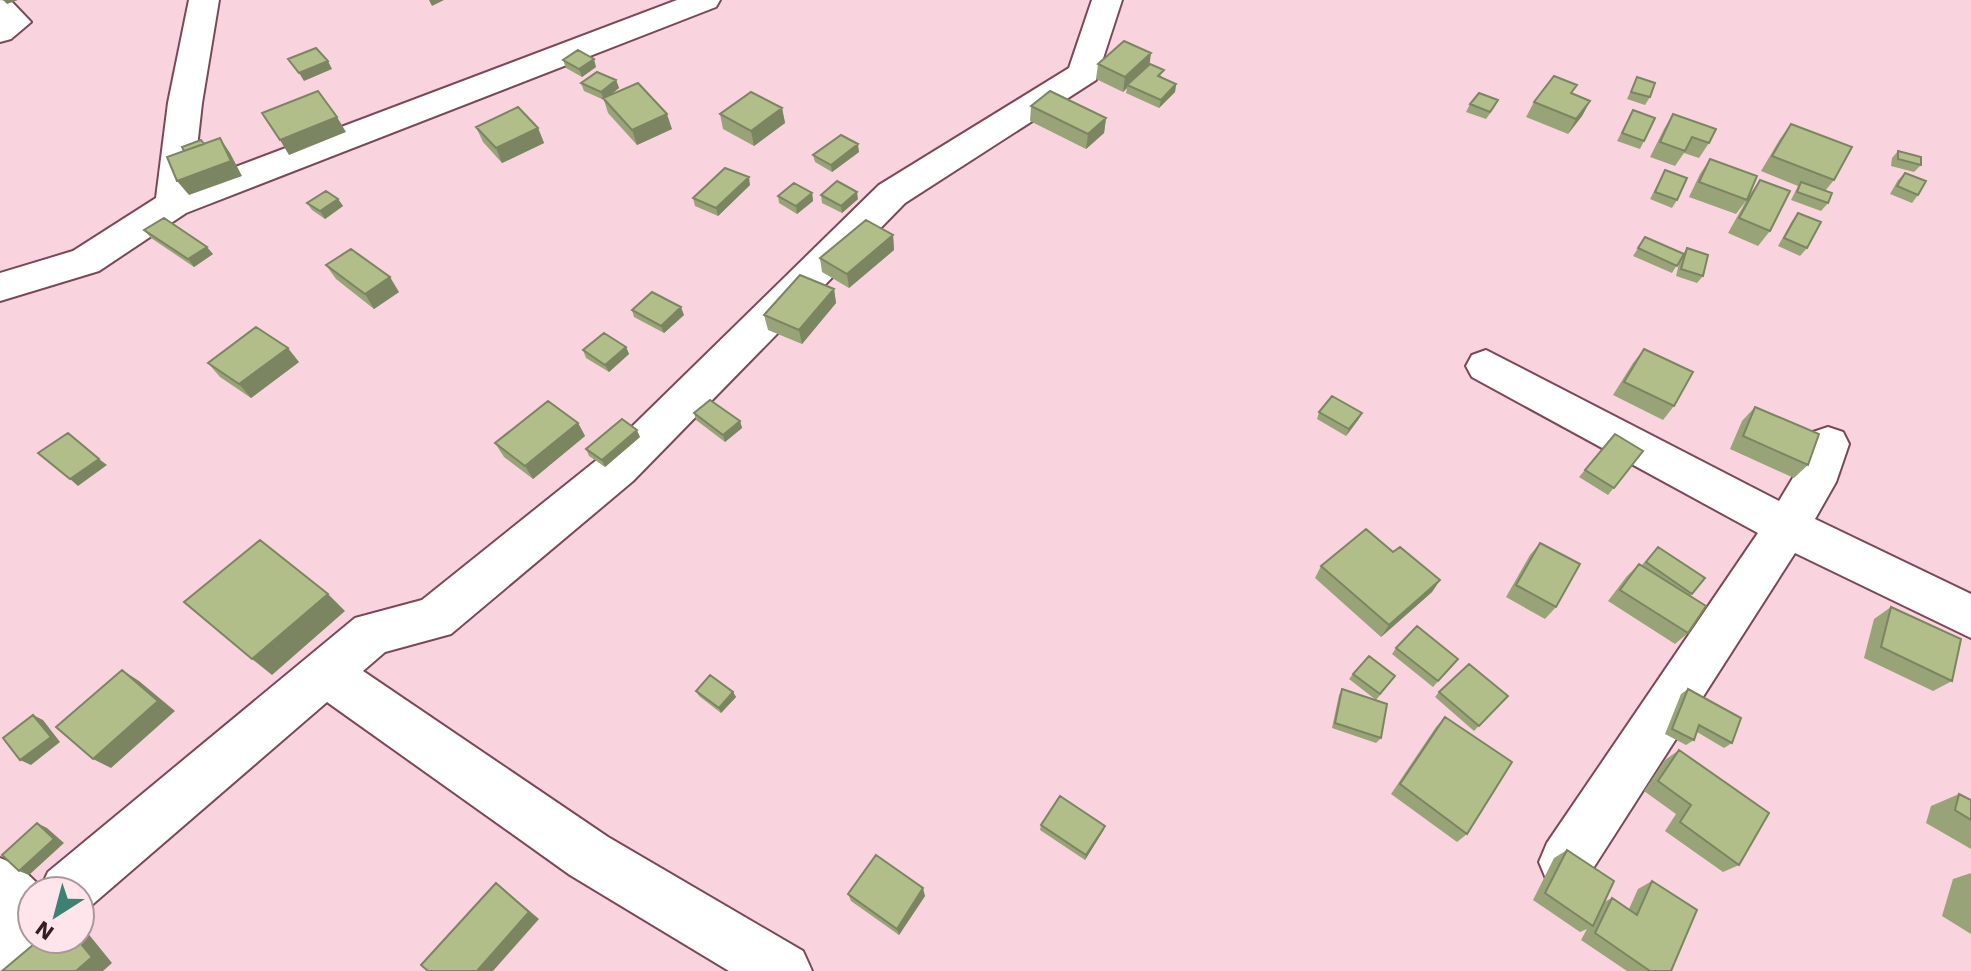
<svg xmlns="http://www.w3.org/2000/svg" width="1971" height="971" font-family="'Work Sans',sans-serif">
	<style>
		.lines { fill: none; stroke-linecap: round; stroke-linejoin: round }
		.street-casing { stroke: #7b4858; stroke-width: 4 }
		.street { fill: #fff; fill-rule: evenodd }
		.wall { fill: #98a377 }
		.shaded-wall { fill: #7c8561 }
		.building { fill: #b1be8a; stroke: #7c8561; stroke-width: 2 }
	</style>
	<rect width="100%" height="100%" fill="#f9d4de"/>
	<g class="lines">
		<g class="street-casing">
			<path id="street" d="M0 0 11 1 31 22 11 39 0 42Z
				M189 0H219L202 103 193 183 677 0H720L716 7 186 213 99 271 0 301V273L73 251 156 198 168 103Z
				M1092 0H1122L1096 80 905 203 633 481 451 634 385 652 363 671 608 837 803 951 812 971H729L570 875 327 702 86 910 80 913V891H32V939H53L33 971H0V858L19 866 41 887 48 872 355 618 422 600 603 455 879 185 1069 68Z
				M1486 350 1779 501 1794 476 1813 432 1828 427 1843 432 1849 444 1836 482 1815 519 1971 594V638L1795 553 1585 881 1566 889 1547 881 1539 862 1547 843 1758 533 1472 377 1466 366 1472 355Z"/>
		</g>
		<use href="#street" class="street"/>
	</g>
	<path class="wall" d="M563 60 596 67 582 77 566 68Z
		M1098 64H1150L1163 78 1176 84 1175 92 1159 108 1126 93 1127 88 1123 92 1096 79Z
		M1637 77 1650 97 1645 105 1627 99Z
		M616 80 619 88 610 95 672 129 637 145 608 113 604 100 584 91 581 83Z
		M1572 94 1590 101 1582 116 1568 134 1526 117 1534 102Z
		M1498 100 1494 108 1486 119 1466 112 1470 104Z
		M1031 106 1106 118 1104 133 1086 149 1030 121Z
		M782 108 785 123 754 146 723 129 720 114Z
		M1673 114 1709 143 1699 158 1684 153 1675 166 1650 157 1664 129Z
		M1629 118 1644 141 1640 149 1617 141Z
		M1791 124 1834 180 1825 191 1828 203 1821 211 1791 200 1798 186 1761 171 1780 139Z
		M476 127 538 128 544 143 502 163 483 142Z
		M1898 151 1921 165 1914 172 1891 166 1892 158Z
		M859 152 832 172 815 162 813 155Z
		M1710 159 1748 197 1760 180 1770 231 1758 246 1728 233 1746 201 1736 214 1689 197 1700 174Z
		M1665 170 1677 200 1672 208 1650 199Z
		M1905 173 1918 195 1912 203 1890 194 1898 180Z
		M750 185 718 216 695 206 693 198Z
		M812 193 813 201 797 214 779 203 778 196Z
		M821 195 858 199 842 213 822 203Z
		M338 199 343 206 325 219 312 210 307 203Z
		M1798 213 1807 248 1800 256 1778 246 1792 221Z
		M144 230 213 254 194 267 151 238Z
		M893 235 894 250 849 288 822 272 820 258Z
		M1645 237 1683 254 1687 248 1703 276 1697 283 1676 276 1680 260 1672 273 1633 256Z
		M326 265 399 292 374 309 336 279Z
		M834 289 836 303 802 344 768 330 764 315Z
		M632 310 684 315 664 333 634 317Z
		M626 347 629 354 609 372 586 358 583 350Z
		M1644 349 1674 406 1663 420 1613 395 1633 363Z
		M299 362 251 398 220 377 208 363Z
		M1755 407 1808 465 1794 478 1730 449 1742 421Z
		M1319 412 1362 413 1358 420 1346 436 1317 419Z
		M694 413 740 421 742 428 725 442 696 420Z
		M578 423 585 436 533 479 504 457 495 443Z
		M1615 434 1643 451 1608 495 1579 477Z
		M640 437 605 467 589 456 586 449Z
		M1540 543 1556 607 1545 619 1506 597 1530 555Z
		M1658 547 1692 594 1690 596 1688 633 1675 644 1608 601 1627 576 1639 564 1641 566Z
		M1393 552 1440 580 1432 592 1381 637 1315 578 1321 566Z
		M1891 607 1952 681 1933 691 1864 658 1874 619Z
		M1396 648 1458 659 1433 687 1392 654Z
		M1353 674 1395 676 1376 700 1349 679Z
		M1342 689 1381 738 1376 743 1332 728 1339 695Z
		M1688 689 1732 743 1724 748 1697 732 1694 740 1686 745 1665 734 1681 694Z
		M696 691 733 692 736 697 721 713 699 696Z
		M1439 692 1508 696 1474 731 1435 697Z
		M1445 717 1467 834 1457 842 1391 794 1436 727Z
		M1679 750 1739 865 1723 872 1665 831 1676 814 1644 791 1665 760Z
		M1959 794 1971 800V849L1926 823 1931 806Z
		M1041 825 1105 826 1103 831 1085 860 1040 830Z
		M1567 850 1604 902 1612 898 1629 909 1638 889 1652 881 1671 971H1627L1581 940 1587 929 1580 932 1533 900 1554 858Z
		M1971 873V934L1942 916 1953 879Z
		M848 894 925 896 899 935 851 901Z"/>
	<path class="shaded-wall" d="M3 0H18L7 4Z
		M429 0H444L432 6Z
		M1151 53 1149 69 1127 85V88L1123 92 1125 77Z
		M594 59 596 67 582 77 579 69Z
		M328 61 332 69 304 81 299 73Z
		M616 80 619 88 604 100 601 92Z
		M1176 84 1175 92 1159 108 1161 100Z
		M1590 101 1582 116 1568 134 1576 119Z
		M782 108 785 123 754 146 751 131Z
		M667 114 672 129 637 145 632 130Z
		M337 117 346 132 289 155 280 140Z
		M1106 118 1104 133 1086 149 1088 134Z
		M538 128 544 143 502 163 496 148Z
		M220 138 230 153 242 176 189 195 177 181Z
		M858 144 859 152 832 172 831 165Z
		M749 177 750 185 718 216 716 208Z
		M857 192 858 199 842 213 841 206Z
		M812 193 813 201 797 214 796 206Z
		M338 199 343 206 325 219 320 211Z
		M893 235 894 250 849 288 847 274Z
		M207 247 213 254 194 267 188 259Z
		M390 277 399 292 374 309 365 294Z
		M834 289 836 303 802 344 799 330Z
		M681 307 684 315 664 333 661 326Z
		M626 347 629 354 609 372 605 365Z
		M288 348 299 362 251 398 239 384Z
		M1362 413 1358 420 1346 436 1349 429Z
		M740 421 742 428 725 442 723 435Z
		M578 423 585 436 533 479 525 466Z
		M637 430 640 437 605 467 602 460Z
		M99 459 107 465 78 486 70 479Z
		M1440 580 1432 592 1381 637 1389 625Z
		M328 594 345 611 272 675 252 659Z
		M122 670 139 681 175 711 111 768 93 759Z
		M733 692 736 697 721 713 719 708Z
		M33 715 43 720 60 742 31 765 20 760Z
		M37 823 47 828 64 843 29 875 19 871Z
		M1105 826 1103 831 1085 860 1086 855Z
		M496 883 506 891 539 919 493 971H477Z
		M923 888 925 896 899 935 897 929Z
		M80 926H82L112 963 103 971H76L77 939H80Z"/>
	<path class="building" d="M1124 41 1151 53 1125 77 1098 64Z
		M316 48 328 61 299 73 288 59Z
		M578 50 594 59 579 69 563 60Z
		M1150 64 1164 70 1158 76 1176 84 1161 100 1127 85Z
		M597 72 616 80 601 92 581 83Z
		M1554 76 1577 85 1571 93 1590 101 1576 119 1534 102Z
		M1637 77 1655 83 1650 97 1631 92Z
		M638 83 667 114 632 130 603 98Z
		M318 91 337 117 280 140 262 113Z
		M1050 91 1106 118 1088 134 1031 106Z
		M751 92 782 108 751 131 720 114Z
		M1479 93 1498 100 1490 112 1470 104Z
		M518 107 538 128 496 148 476 127Z
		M1633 110 1655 118 1644 141 1622 133Z
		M1673 114 1716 129 1709 143 1692 137 1685 151 1660 142Z
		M1791 124 1852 147 1834 180 1772 156Z
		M841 135 858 144 831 165 813 155Z
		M220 138 231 161 177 181 167 157Z
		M201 140 204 144 184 151 182 147Z
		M1898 151 1921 157V165L1898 159Z
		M1710 159 1757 176 1747 200 1699 182Z
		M725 168 749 177 716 208 693 198Z
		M1665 170 1687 178 1677 200 1655 192Z
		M1905 173 1926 181 1918 195 1897 186Z
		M1760 180 1790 191 1770 231 1739 218Z
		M837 181 857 192 841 206 821 195Z
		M1801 182 1832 193 1828 203 1797 192Z
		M794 183 812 193 796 206 778 196Z
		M326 191 338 199 320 211 307 203Z
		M1798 213 1821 222 1807 248 1784 238Z
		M164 218 207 247 188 259 144 230Z
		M866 220 893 235 847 274 820 258Z
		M1645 237 1684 254 1677 266 1638 248Z
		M1687 248 1708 255 1703 276 1681 269Z
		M351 249 390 277 365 294 326 265Z
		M800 275 834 289 799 330 764 315Z
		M652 292 681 307 661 326 632 310Z
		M256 327 288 348 239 384 208 363Z
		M604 333 626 347 605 365 583 350Z
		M1644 349 1693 372 1674 406 1624 382Z
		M1332 396 1362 413 1349 429 1319 412Z
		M710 400 740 421 723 435 694 413Z
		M548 401 578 423 525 466 495 443Z
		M1755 407 1819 434 1808 465 1743 436Z
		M622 419 637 430 602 460 586 449Z
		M68 433 99 459 70 479 38 453Z
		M1615 434 1643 451 1614 488 1585 470Z
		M1366 529 1393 552 1400 547 1440 580 1389 625 1321 566Z
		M260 540 328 594 252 659 184 602Z
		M1540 543 1580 564 1556 607 1516 585Z
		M1658 547 1705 578 1692 594 1646 562Z
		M1639 564 1706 606 1688 633 1620 590Z
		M1891 607 1961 639 1952 681 1881 647Z
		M1417 626 1458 659 1438 681 1396 648Z
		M1369 656 1395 676 1380 694 1353 674Z
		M1469 664 1508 696 1479 726 1439 692Z
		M122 670 158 701 93 759 56 727Z
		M710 675 733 692 719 708 696 691Z
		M1342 689 1387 704 1381 738 1335 723Z
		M1688 689 1741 718 1732 743 1699 725 1694 740 1672 729Z
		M33 715 51 737 20 760 3 738Z
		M1445 717 1512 762 1467 834 1400 784Z
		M1679 750 1769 813 1739 865 1680 822 1691 805 1658 781Z
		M1959 794 1971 800V820L1955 810Z
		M1060 796 1105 826 1086 855 1041 825Z
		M37 823 54 839 19 871 2 855Z
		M1567 850 1614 881 1593 926 1545 893Z
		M876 855 923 888 897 929 848 894Z
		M1652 881 1697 910 1671 971H1650L1595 933 1612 898 1637 915Z
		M496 883 529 912 477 971H428L421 965Z
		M40 939H77L92 957 76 971H2Z"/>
	<g transform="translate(56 915) rotate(216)"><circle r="38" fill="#fee5ec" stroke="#ad959c" stroke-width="2"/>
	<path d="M0-6L14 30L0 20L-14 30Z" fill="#3d8174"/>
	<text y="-12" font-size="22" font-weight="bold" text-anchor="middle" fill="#341e25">N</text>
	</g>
</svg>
